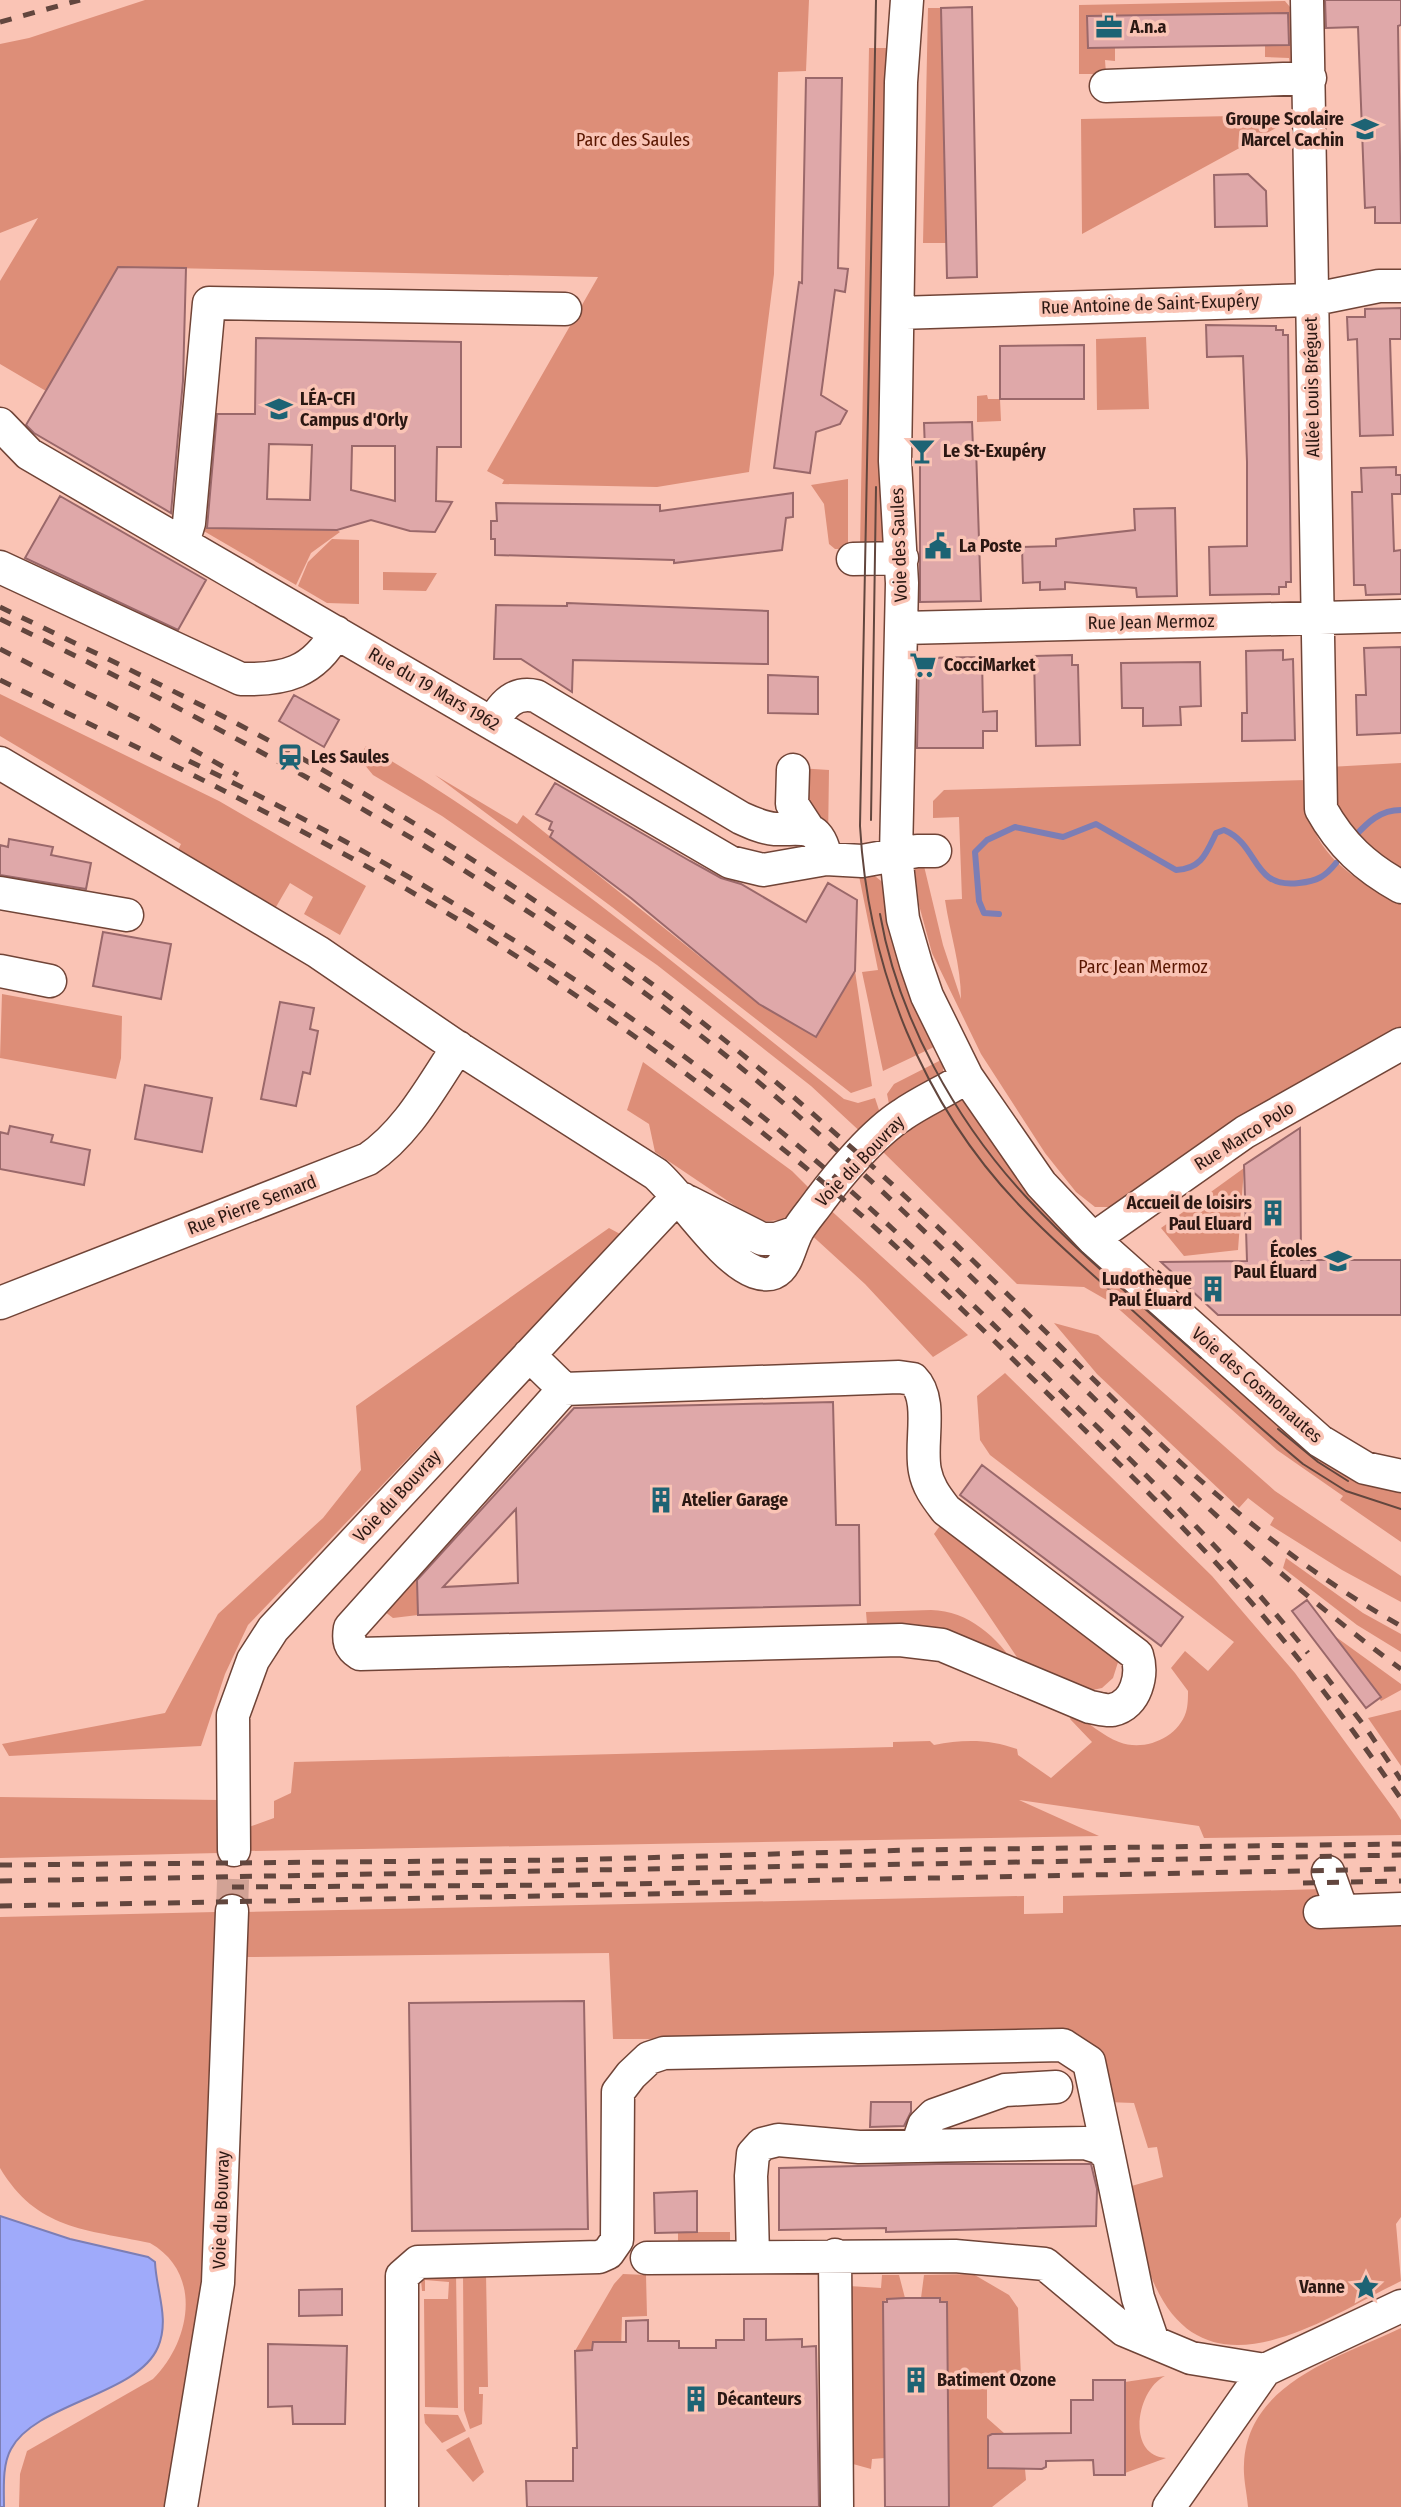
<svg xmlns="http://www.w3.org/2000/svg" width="1401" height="2507" font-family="'Fira Sans Condensed',sans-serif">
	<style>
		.green { fill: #dd8e78 }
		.water { fill: #9faafa; stroke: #7c7eb5; stroke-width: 2 }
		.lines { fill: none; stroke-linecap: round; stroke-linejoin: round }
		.stream { stroke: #7c7eb5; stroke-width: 6 }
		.building { fill: #dfa8a9; stroke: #9a686a; stroke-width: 2; fill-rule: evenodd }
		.minor-tunnel { stroke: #d1a295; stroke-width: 32; stroke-dasharray: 32 16; stroke-linecap: butt }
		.minor-casing { stroke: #704437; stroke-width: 35 }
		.minor { stroke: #fff; stroke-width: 32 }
		.tram { stroke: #62463e; stroke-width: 2 }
		.rail { stroke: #62463e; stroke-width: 5; stroke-dasharray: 12 12; stroke-linecap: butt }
		.labels { text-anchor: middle; stroke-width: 7; stroke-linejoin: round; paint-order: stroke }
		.poi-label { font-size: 18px; font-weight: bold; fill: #2b1813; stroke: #fac4b5; text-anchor: start }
		.park-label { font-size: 18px; fill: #5a1600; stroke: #fac4b5 }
		.street-label { font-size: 18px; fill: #2b1813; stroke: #fac4b5 }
	</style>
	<rect width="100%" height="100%" fill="#fac4b5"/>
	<path class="green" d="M145 0H809L806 71 778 72 774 274 749 472 657 487 502 484 504 480 487 471 598 277 119 267 46 391 0 364V281L38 218 0 233V44L29 38Z
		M1285 1 1295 13 1296 67 1290 66 1289 58 1265 57V45L1289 44 1288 13 1087 16 1088 48H1115V61L1105 60 1106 74H1079V5Z
		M928 8H941L946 243H923Z
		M869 48H896L892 541 860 549Z
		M1290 115 1289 121 1082 234 1081 119Z
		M1146 337 1149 409 1097 410 1096 339Z
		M987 395 988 399H1000L1001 421 977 422V396Z
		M848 479V549H835L829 544 824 504 811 485Z
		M207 528 337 530 340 532 311 553 296 585 202 530Z
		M332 539 359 540V604L327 603 298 586 308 562Z
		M383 572 437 573 426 591 383 590Z
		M0 694 219 801 366 886 340 935 304 914 313 897 290 883 273 912 176 854 181 844 0 736Z
		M366 746C538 845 689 977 844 1099L858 1103 875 1098 880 1113 866 1137 811 1086 657 965 442 816 373 775 359 758Z
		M1401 763V876L1333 815 1329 767Z
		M798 768 829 770 828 841 801 810Z
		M435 775 517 824 523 815 759 1004 816 1037 855 971 872 1086 851 1093 612 907Z
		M1307 780C1309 794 1308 811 1312 824 1325 864 1367 886 1401 904V1028L1111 1207H1095L1076 1192 1045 1153 981 1054 932 953 919 905 914 862 924 866 943 945 961 999C961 965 950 934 945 900L962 899 959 817 933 818V801L944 790Z
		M858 871 871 873 885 884 936 1046 883 1071 862 972 878 970Z
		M2 994 122 1016 121 1058 116 1079 0 1058Z
		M943 1059V1077L891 1114 887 1094 894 1084Z
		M643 1062 792 1171 812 1191 789 1219 759 1222 655 1152 649 1124 627 1110Z
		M957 1099C973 1103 980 1121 989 1134 1013 1173 1045 1205 1078 1238L1401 1484V1542L1340 1500 1343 1496 1277 1450 1112 1303 1084 1287 1017 1284 877 1146Z
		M1244 1168 1238 1250 1184 1256 1161 1228Z
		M826 1206 968 1335 933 1357 865 1284 807 1231Z
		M609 1228 622 1235 248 1625 225 1674 201 1746 9 1756 2 1744 165 1713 218 1614 323 1518 361 1470 356 1406Z
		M1054 1323 1098 1335 1275 1491 1401 1576V1602L1342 1570 1270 1525 1274 1518 1248 1498 1239 1508 1097 1374Z
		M1005 1373 1212 1576 1295 1673 1396 1812 1401 1820V1835L1204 1838 1199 1826 1019 1800 1099 1836 247 1851 246 1828 274 1818V1801L291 1793 294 1762 893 1747V1742L930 1741 934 1745C963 1739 990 1739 1017 1749L1018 1755 1051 1778 1092 1742 1070 1719 1073 1713C1088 1722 1103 1736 1119 1742 1144 1752 1178 1738 1186 1712 1188 1706 1188 1697 1188 1691L1171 1668 1185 1651 1208 1671 1234 1642 990 1455 980 1440 977 1396Z
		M491 1489 494 1492 417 1574 418 1615 393 1618 380 1608Z
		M945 1519 1120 1656 1113 1678 1102 1688 1088 1691 1027 1672 934 1534Z
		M1286 1558 1363 1613 1401 1634V1652L1357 1625 1283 1568Z
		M931 1610C969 1611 997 1637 1017 1667L868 1636 866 1612Z
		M1336 1637 1401 1684V1690L1381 1701Z
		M1401 1710V1766L1368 1718Z
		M0 1797 221 1800 219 1853 0 1858Z
		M1323 1889 1327 1904 1309 1907 1306 1921 1401 1915V2217L1396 2224 1401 2281C1322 2320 1205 2403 1153 2281 1140 2252 1136 2218 1128 2187L1163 2177 1157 2147 1148 2148 1134 2103 1106 2102 1069 2038 613 2039 609 1953 245 1957 246 1912 1024 1896V1914L1063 1913V1896Z
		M216 1912 201 2310 167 2507H19L20 2474 27 2451 153 2379C191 2341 203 2273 150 2243 85 2229 37 2230 0 2168V1917Z
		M678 2232H730V2248H678Z
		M456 2273 458 2408 425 2407 424 2299H448L449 2282 425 2280V2291H422L421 2280 426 2276Z
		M463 2273H486L488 2387H479V2394H483L482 2424 470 2429 464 2410Z
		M623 2274 646 2275 647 2316 622 2317 621 2349 593 2342 592 2350 575 2351 614 2284Z
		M973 2274 1009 2295 1018 2308 1021 2377 987 2378V2418L1004 2433 988 2436V2467L1025 2469 1026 2480 992 2507H949L947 2302H940V2298H921L924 2275Z
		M882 2275H899L905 2298 887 2299 883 2303 885 2458 872 2459 871 2469 853 2464 852 2459 849 2286 881 2288Z
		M1401 2328V2507H1248C1247 2493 1243 2478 1244 2464 1247 2383 1340 2357 1401 2328Z
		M1165 2376C1136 2390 1126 2456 1166 2458L1125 2473V2382Z
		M424 2414 458 2415 466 2431 442 2443 425 2423Z
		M469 2437 484 2472 473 2482 446 2450Z"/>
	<path class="water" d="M0 2216 70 2239 148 2257 155 2262C156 2290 170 2319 158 2347 138 2395 35 2403 11 2449 2 2465 4 2489 4 2507H0Z"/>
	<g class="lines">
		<path class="stream" d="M1354 837C1368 822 1380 810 1401 810
			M999 914 984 913 979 901 975 852 987 840 1015 827 1063 837 1096 824 1176 870C1201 869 1206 854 1216 833L1224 830C1260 845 1251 889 1299 883 1317 881 1325 877 1336 863"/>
	</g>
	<path class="building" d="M1325 0H1401V25L1398 26 1401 223H1375V207L1365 208 1358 27 1326 28Z
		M972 7 977 277 947 278 941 8Z
		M1288 13 1289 45 1088 48 1087 16Z
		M806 78H842L838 268 848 269 845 292 835 290 821 395 847 411 840 424 816 432 810 473 774 468 799 282 802 283Z
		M1248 174 1266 191 1267 226 1215 227 1214 175Z
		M118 267 186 268 183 381 171 513 34 433 26 425Z
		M1401 308V339H1390L1393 435 1360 436 1357 339 1348 340 1347 317H1365V309Z
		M1206 325 1276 326V330H1283V335H1288L1291 582H1286V587H1279V594L1210 595 1209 547 1247 546V462L1243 356 1207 357Z
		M256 338 461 342V447H437L436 501 452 502 435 532 410 531 371 520 337 530 207 528 217 414H255ZM269 444 312 445 310 500 267 499ZM352 446H395V501L351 490Z
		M1084 345V399H1000V346Z
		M972 422 973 448H976L981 601 920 602V450H925L924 423Z
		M1396 467V475H1401V494H1392L1394 551 1401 550V594L1366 595 1365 585H1354L1352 492H1362L1361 468Z
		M793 493V517L786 518 782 550 674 563V560L495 555V539H491V521H497L496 503 660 505V511Z
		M60 496 206 580 178 630 25 558Z
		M1175 508 1177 596 1137 597 1136 588 1065 582V589L1040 590V582L1023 583 1022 547 1056 546V539L1135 530 1134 509Z
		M567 603 768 611V664L573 660 572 692 521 659H494L496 605 567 606Z
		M1401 647V733L1357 735 1356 695H1366L1364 648Z
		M1283 650V660L1293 659 1295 740 1242 741V713H1247L1246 651Z
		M1072 655V665H1078L1080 745 1036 746 1034 656Z
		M982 657 983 712 997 711V731H983V748H917L919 658Z
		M1200 662 1201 706 1180 707 1181 725 1143 726V708H1122L1121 663Z
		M768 675 818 677V714L768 713Z
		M294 695 339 720 324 747 279 721Z
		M555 783 690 861 721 878 741 884 806 922 828 883 857 900 855 971 816 1037 759 1004 631 898 550 837 553 831 549 829 552 822 536 814Z
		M9 839 53 847 51 855 91 863 86 889 0 875V845L8 847Z
		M103 932 171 944 161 999 93 986Z
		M280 1002 314 1008 310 1029 318 1031 310 1074 303 1072 296 1106 261 1099Z
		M145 1085 212 1098 202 1152 135 1139Z
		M10 1126 53 1135 51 1142 90 1150 84 1185 0 1169V1132L8 1134Z
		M1300 1128 1301 1260H1401V1315H1218L1161 1262 1247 1261 1244 1165Z
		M833 1402 836 1525H859L860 1605 418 1615 417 1580 574 1408ZM516 1509 518 1583 443 1587Z
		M982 1465 1183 1617 1161 1646 960 1495Z
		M1307 1600 1381 1697 1366 1708 1292 1611Z
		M584 2001 588 2229 412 2231 409 2003Z
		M871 2102H911V2112L904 2126 870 2127Z
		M938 2164H1091L1097 2189 1096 2226 886 2232V2228L779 2230V2168Z
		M697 2191V2232L655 2233 654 2193Z
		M342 2289V2315L299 2316V2290Z
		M905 2298H940V2302H947L949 2507H885L883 2302H887V2299Z
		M744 2319H766V2340L802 2339V2347L816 2346 819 2507H527L526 2481H573V2448H577L575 2351 592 2350 593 2342H626V2321L648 2320V2341H679V2348H716V2340H744Z
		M268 2344 347 2346 345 2424H293L292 2406 268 2407Z
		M1093 2380H1125V2475H1094L1093 2460 1046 2461V2467L1042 2469 988 2468V2436L992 2434 1071 2433V2400H1093Z"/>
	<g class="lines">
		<path class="minor-tunnel" d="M232 1911 234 1850"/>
		<g class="minor-casing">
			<path id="minor" d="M907 0 901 82 895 461 902 583 896 855 903 919 916 964 927 996 967 1077 1041 1184 1093 1239 1320 1441 1365 1468 1401 1476
				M1307 0 1321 809C1341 845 1365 867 1401 887
				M1106 86 1310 78
				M898 313 1310 300 1379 286H1401
				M0 424 29 454 730 862 763 870 826 859 862 861 917 851H935
				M183 543 189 523 209 303 565 309
				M853 559 902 558
				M0 567 241 679C284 680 314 673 336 632
				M902 628 1401 616
				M493 723C502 705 514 691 536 696L741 818C752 823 763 828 775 829 803 830 819 821 826 859
				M0 763 318 952 454 1045 656 1174C684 1199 722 1260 755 1272 787 1283 787 1249 798 1230 804 1220 813 1210 820 1200 840 1173 874 1133 902 1115 922 1101 946 1091 967 1077
				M793 770 792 804 809 830
				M0 893 127 915
				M0 971 50 981
				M689 1202 762 1239H776L797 1232
				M1093 1239 1245 1132 1401 1044
				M0 1303 368 1159C408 1132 431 1087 458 1047
				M529 1355 564 1389 899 1377 913 1379C934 1400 919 1444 925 1471 928 1487 937 1498 946 1510L1137 1655C1143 1674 1137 1705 1112 1710 1106 1711 1097 1708 1090 1707L942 1645 900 1640 360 1654C349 1647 348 1640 350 1628L564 1389
				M234 1850 233 1715 253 1660 273 1629 666 1209 683 1199
				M1328 1872 1342 1911
				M1320 1912 1401 1909
				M917 2146 924 2125 934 2115 1005 2090 1056 2087
				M835 2255 837 2507
				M753 2257 751 2176 753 2154 762 2144 778 2140 859 2147 1085 2143 1101 2148 1109 2157 1138 2298 1153 2342
				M647 2258 955 2256 1045 2264 1124 2330 1191 2358 1265 2370
				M181 2507 218 2283 232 1911
				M402 2507V2276L418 2262 599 2257 608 2253 617 2240 618 2092 631 2075 649 2058 664 2053 1063 2045 1089 2062 1109 2157
				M1169 2507 1265 2370 1401 2306"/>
		</g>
		<use href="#minor" class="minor"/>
		<path class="tram" d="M876 0 860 826C868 967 922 1105 1022 1208 1059 1247 1102 1282 1142 1319 1195 1368 1247 1418 1303 1464L1346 1491 1401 1509
			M871 820 876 487
			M880 914C898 1018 956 1122 1028 1199 1081 1256 1143 1306 1201 1358
			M1278 1429 1318 1462 1348 1481"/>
		<path class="rail" d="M0 22 80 0
			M0 607C108 659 216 710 321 769 501 870 673 990 828 1127 903 1192 974 1261 1045 1331 1157 1443 1262 1548 1401 1626
			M0 619C283 756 549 902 788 1107 999 1287 1177 1505 1401 1669
			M0 649 144 722 238 775
			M0 680C169 763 340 844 499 945 617 1020 730 1103 837 1194 908 1255 975 1322 1042 1388 1115 1460 1191 1532 1258 1610 1310 1670 1356 1734 1401 1799
			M189 761C424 875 648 1013 844 1185 919 1251 989 1320 1060 1390 1146 1475 1232 1558 1308 1653
			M1325 1675 1366 1728 1401 1780
			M0 1865 568 1860 911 1850 1401 1844
			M0 1881 1401 1855
			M1303 1883 1401 1881
			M232 1887 570 1885 1401 1869
			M0 1906 757 1892"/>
	</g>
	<defs>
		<g id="office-bare" transform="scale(2.1)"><path d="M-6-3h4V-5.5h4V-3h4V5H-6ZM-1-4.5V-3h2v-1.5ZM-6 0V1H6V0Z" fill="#1d6374" stroke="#fac4b5" stroke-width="2.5" paint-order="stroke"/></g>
		<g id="school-bare" transform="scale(2.1)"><path d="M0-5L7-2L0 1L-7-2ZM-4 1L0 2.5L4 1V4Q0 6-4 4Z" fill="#1d6374" stroke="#fac4b5" stroke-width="2.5" paint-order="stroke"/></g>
		<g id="university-bare" transform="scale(2.1)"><path d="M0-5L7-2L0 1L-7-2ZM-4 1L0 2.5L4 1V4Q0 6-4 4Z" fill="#1d6374" stroke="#fac4b5" stroke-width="2.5" paint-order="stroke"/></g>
		<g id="bar-bare" transform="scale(2.1)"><path d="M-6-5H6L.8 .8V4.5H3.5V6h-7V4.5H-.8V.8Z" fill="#1d6374" stroke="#fac4b5" stroke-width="2.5" paint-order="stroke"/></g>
		<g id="civic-bare" transform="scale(2.1)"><path d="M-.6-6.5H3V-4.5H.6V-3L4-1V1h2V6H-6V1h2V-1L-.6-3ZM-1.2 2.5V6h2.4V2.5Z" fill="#1d6374" stroke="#fac4b5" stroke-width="2.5" paint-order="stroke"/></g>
		<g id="supermarket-bare" transform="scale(2.1)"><path d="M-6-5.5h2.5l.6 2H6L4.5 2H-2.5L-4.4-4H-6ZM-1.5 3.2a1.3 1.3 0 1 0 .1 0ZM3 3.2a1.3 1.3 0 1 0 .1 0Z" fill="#1d6374" stroke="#fac4b5" stroke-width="2.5" paint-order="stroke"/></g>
		<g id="station-bare" transform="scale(2.1)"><path d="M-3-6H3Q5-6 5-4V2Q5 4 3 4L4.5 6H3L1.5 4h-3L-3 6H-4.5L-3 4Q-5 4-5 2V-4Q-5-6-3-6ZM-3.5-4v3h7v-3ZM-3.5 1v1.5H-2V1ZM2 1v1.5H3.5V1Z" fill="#1d6374" stroke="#fac4b5" stroke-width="2.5" paint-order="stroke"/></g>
		<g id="building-bare" transform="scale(2.1)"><path d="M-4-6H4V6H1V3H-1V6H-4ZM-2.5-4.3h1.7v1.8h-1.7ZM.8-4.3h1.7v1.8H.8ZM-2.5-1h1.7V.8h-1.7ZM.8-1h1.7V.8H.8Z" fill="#1d6374" stroke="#fac4b5" stroke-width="2.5" paint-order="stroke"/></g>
		<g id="sight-bare" transform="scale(2.1)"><path d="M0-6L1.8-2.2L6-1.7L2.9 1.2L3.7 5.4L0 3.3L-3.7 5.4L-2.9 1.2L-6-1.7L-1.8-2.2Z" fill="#1d6374" stroke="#fac4b5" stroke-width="2.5" paint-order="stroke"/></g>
	</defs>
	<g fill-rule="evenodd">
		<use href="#office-bare" x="1109" y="27"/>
		<use href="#school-bare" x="1365" y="129"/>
		<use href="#university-bare" x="279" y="409"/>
		<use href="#bar-bare" x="922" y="451"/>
		<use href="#civic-bare" x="938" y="546"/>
		<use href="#supermarket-bare" x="923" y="665"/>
		<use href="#station-bare" x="290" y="757"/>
		<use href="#building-bare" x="1273" y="1213"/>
		<use href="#school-bare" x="1338" y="1261"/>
		<use href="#building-bare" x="1213" y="1289"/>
		<use href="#building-bare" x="661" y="1500"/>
		<use href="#sight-bare" x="1366" y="2287"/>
		<use href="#building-bare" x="916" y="2380"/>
		<use href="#building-bare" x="696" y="2399"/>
	</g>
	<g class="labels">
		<g class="poi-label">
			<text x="1130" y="33">A.n.a</text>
			<text x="1344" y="125" text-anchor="end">Groupe Scolaire<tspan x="1344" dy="21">Marcel Cachin</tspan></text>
			<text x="300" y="405">LÉA-CFI<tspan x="300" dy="21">Campus d'Orly</tspan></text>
			<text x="943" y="457">Le St-Exupéry</text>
			<text x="959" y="552">La Poste</text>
			<text x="944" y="671">CocciMarket</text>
			<text x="311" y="763">Les Saules</text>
			<text x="1252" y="1209" text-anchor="end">Accueil de loisirs<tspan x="1252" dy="21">Paul Eluard</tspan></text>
			<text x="1317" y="1257" text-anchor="end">Écoles<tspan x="1317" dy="21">Paul Éluard</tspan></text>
			<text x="1192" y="1285" text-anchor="end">Ludothèque<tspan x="1192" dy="21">Paul Éluard</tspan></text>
			<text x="682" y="1506">Atelier Garage</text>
			<text x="1345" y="2293" text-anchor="end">Vanne</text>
			<text x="937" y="2386">Batiment Ozone</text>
			<text x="717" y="2405">Décanteurs</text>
		</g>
		<g class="park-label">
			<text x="633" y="146">Parc des Saules</text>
			<text x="1143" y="973">Parc Jean Mermoz</text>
		</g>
		<g class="street-label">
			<text transform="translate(1150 304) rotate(-2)" y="6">Rue Antoine de Saint-Exupéry</text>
			<text transform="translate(1312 387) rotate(-91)" y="6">Allée Louis Bréguet</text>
			<text transform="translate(899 545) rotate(-92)" y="6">Voie des Saules</text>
			<text transform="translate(1151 622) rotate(-1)" y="6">Rue Jean Mermoz</text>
			<text transform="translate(434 689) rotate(30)" y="6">Rue du 19 Mars 1962</text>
			<text transform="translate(1244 1136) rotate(-32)" y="6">Rue Marco Polo</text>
			<text transform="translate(860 1161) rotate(-46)" y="6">Voie du Bouvray</text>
			<text transform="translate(252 1205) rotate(-21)" y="6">Rue Pierre Semard</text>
			<text transform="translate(1257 1385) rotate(41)" y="6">Voie des Cosmonautes</text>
			<text transform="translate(397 1496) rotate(-47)" y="6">Voie du Bouvray</text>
			<text transform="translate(221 2210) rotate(-88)" y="6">Voie du Bouvray</text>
		</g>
	</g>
</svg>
